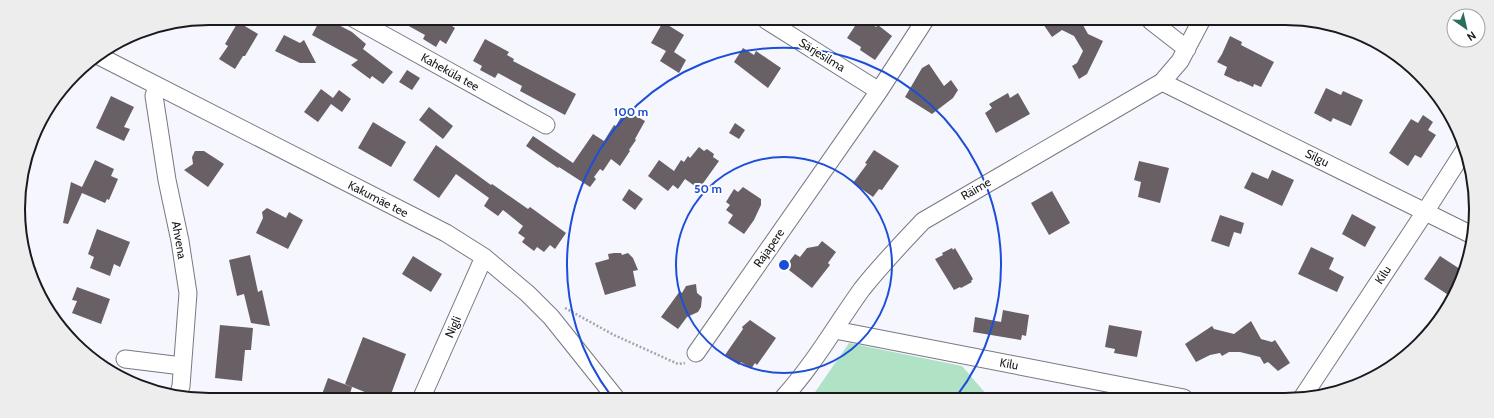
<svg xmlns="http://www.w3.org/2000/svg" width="1494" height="418" font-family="Cabin,sans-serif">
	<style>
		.green { fill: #b0e2c6 }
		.building { fill: #686065 }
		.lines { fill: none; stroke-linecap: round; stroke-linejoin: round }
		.minor-casing { stroke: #787880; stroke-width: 19 }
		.path { stroke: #a5a5ab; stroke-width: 2.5; stroke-dasharray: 2 2; stroke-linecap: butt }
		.minor { stroke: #fff; stroke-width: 17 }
		.ring { fill: none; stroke: #1d4ed8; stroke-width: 2 }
		.labels { text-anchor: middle; stroke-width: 4; stroke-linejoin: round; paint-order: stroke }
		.street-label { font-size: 12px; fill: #1a1a1d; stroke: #fff }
		.rim { fill: none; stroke: #1a1a1d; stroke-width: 2 }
		.centre { fill: #1d4ed8; stroke: #fff; stroke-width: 2 }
		.ring-label { font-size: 12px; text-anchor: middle; font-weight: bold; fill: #1d4ed8; stroke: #fff; stroke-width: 4; stroke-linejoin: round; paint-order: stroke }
	</style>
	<rect width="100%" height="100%" fill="#f6f6ff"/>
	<path class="green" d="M849 343 962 366 987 395 992 398H811Z"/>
	<path class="building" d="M321 18H325L352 32 366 44 363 49 393 72 383 84 372 76 370 79 351 65 358 60 312 35Z
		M396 19H452L449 24 455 28 446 44 440 40 436 47 423 39 425 35Z
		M859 20H866L876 27 878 25 892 36 875 60 860 50 861 47 847 38Z
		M1041 21H1076L1083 25 1088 34 1103 41 1087 74 1079 79 1072 66 1077 63 1083 51 1074 36 1062 30 1052 37Z
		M238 22 258 34 245 56H243L235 69 219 59 228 46 225 44Z
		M663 22 684 35 674 52 686 60 679 73 660 61 666 51 651 43Z
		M284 35 300 43 304 40 316 63H300L275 51Z
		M1230 36 1242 42 1241 45 1274 62 1261 87 1254 84 1253 87 1240 81 1239 82 1224 75 1227 67 1217 62 1222 54Z
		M485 39 509 52 507 55 514 59 513 61 576 94 565 115 520 91 522 86 498 73 495 78 480 70 482 66 473 61Z
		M743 48 754 55 756 51 781 68 768 88 734 62Z
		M929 64 944 86 951 80 958 90 953 98 932 114 905 97 922 68Z
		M407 70 420 78 412 90 399 82Z
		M1326 88 1341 95 1343 91 1363 100 1351 126 1333 118 1331 122 1314 113Z
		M321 89 333 98 339 90 351 99 342 112 331 104 318 122 304 112Z
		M1008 93 1010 98 1018 93 1030 114 996 133 985 113 992 108 989 104Z
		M111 96 134 107 124 127 130 129 124 141 96 128Z
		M429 107 453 126 443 139 419 120Z
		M625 110 645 121 635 139 636 140 629 150 630 151 620 166 611 159 603 171 600 169 594 177 596 179 590 187 559 167 558 168 526 146 533 136 573 163 593 134 604 141 614 125 616 126Z
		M1423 115 1433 122 1428 130 1436 135 1421 158 1415 155 1408 166 1389 153 1411 119 1418 123Z
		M373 122 406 142 391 167 358 148Z
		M735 123 745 130 739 139 729 133Z
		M436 145 491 185 492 184 528 209 530 207 566 233 555 249 550 245 544 252 537 247 534 251 522 242 525 238 518 233 523 226 503 210 498 216 484 206 489 198 456 174 439 198 413 180Z
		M699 147 704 151 707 149 714 154 713 157 719 161 699 189 685 179 678 189 673 185 668 191 648 176 659 160 674 171 681 160 684 162 688 156 690 158Z
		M874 150 899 166 882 190 879 189 873 197 853 183 867 164 865 163Z
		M195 151H204L224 164 208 187 184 170 193 164 192 157Z
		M95 160 114 169 111 176 118 179 109 200 107 199 105 203 82 193 68 224 63 223 71 182 82 187Z
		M1139 161 1169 168 1160 203 1138 197 1141 182 1134 180Z
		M1272 170 1294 180 1282 206 1244 188 1252 172 1268 179Z
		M743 187 761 199V205L754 220 744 234 728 223 733 215 726 210 730 205 726 202 734 189 738 192Z
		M629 189 643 199 635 210 622 200Z
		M1052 191 1070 223 1049 235 1031 203Z
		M267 208 286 218 289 212 303 220 288 249 256 233 263 218 262 212Z
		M1352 214 1376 227 1365 247 1342 234Z
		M1220 215 1244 223 1241 234 1234 232 1229 247 1211 241Z
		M97 229 130 242 120 267 114 264 110 276 90 268 94 257 88 254Z
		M822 241 836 252 828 263 830 265 812 288 785 267 795 254 800 257 807 248 818 246Z
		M1311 247 1334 258 1329 269 1344 277 1337 292 1298 274Z
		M952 248 953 250 955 248 973 279 971 281 972 282 961 288 960 287 954 290 935 259 943 255 942 253Z
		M614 253H621L622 255 628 253 633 258 638 270 633 271 636 286 605 295 595 263 609 259 608 254Z
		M250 255 258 292 262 290 270 326 251 323 244 294 237 296 229 260Z
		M413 256 442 274 431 292 402 274Z
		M1440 256 1463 271 1453 298 1424 279Z
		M696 284 697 293 702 297 701 307 698 312 687 317 678 329 661 317 680 291 682 293 686 286Z
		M77 287 110 299 101 324 72 313 77 301 72 300Z
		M1003 310 1029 315 1026 336 1022 335 1021 340 973 332 975 317 1001 322Z
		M750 320 776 338 757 365 755 363 751 369 741 362 739 365 725 355 743 329 742 327Z
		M1251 321 1261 339 1272 342 1275 340 1290 363 1278 371 1268 362 1264 364 1260 357 1240 352H1229L1222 356 1220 353 1210 355 1196 362 1185 344 1212 326 1214 329 1234 334Z
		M220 325 253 328 251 350H245L242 381 215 378Z
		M1109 325 1142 331 1137 357 1114 353 1115 349 1105 347Z
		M363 337 406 354 390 397H377L345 384Z
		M328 378 352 387 349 397H321Z"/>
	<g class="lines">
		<g class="minor-casing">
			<path id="minor" d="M353 18 546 125
				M766 20 879 91
				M1151 21 1187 49
				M99 56 446 233 484 257 528 294 551 317 615 397
				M1162 82 1472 235
				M157 86 154 96 167 180 180 241 188 293 181 386 178 396
				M835 330 1184 398
				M696 353 879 91 925 20
				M125 359 182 366
				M422 397 484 257
				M784 397C814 364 836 325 862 289 881 265 902 243 923 221L1162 82 1180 61 1201 21
				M1302 398 1425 212 1464 151"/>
		</g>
		<path class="path" d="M565 308 614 335 678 364 685 363"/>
		<use href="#minor" class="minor"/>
	</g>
	<g class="ring">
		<circle cx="784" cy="265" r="108"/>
		<path d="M612 397A217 217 0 1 1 956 397"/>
	</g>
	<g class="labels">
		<g class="street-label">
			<text transform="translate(822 55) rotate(32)" y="4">Särjesilma</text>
			<text transform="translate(450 72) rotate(29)" y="4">Kaheküla tee</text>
			<text transform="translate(1317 158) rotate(26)" y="4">Silgu</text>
			<text transform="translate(976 189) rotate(-30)" y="4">Räime</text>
			<text transform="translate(378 199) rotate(27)" y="4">Kakumäe tee</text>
			<text transform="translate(179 240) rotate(80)" y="4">Ahvena</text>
			<text transform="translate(769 248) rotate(-55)" y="4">Rajapere</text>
			<text transform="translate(1383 275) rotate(-57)" y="4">Kilu</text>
			<text transform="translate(453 327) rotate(-66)" y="4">Nigli</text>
			<text transform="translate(1009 364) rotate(11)" y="4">Kilu</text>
		</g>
	</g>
	<path d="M0 0H1494V418H0ZM209 25H1285A184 184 0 0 1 1469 209V209A184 184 0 0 1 1285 393H209A184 184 0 0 1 25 209V209A184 184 0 0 1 209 25Z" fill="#ededed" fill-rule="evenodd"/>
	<path class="rim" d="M209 25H1285A184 184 0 0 1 1469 209V209A184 184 0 0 1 1285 393H209A184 184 0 0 1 25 209V209A184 184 0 0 1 209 25Z"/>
	<circle cx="784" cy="265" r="6" class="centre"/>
	<g class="ring-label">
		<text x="631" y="116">100 m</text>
		<text x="708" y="193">50 m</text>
	</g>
	<g transform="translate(1466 28) rotate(146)"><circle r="19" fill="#ffffff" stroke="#a3a3a5"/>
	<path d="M0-3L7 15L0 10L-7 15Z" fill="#2d6d5c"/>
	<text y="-6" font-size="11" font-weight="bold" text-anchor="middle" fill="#1a1a1d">N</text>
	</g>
</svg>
